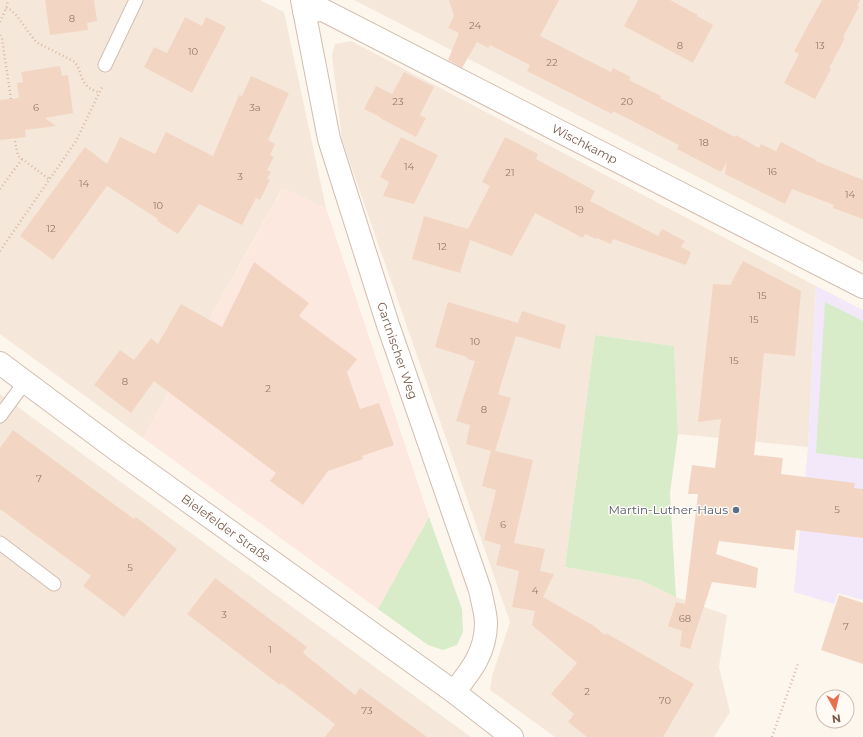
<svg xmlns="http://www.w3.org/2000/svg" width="863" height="737" font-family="Montserrat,sans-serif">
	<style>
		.residential { fill: #f5e8da }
		.commercial { fill: #fde8e0 }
		.education { fill: #f3e8fa }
		.green { fill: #d8ecc9 }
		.building { fill: #f3d5c3 }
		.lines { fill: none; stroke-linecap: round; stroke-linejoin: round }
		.service-casing { stroke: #d1beb0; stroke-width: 15 }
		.minor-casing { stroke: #d1beb0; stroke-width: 24 }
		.tertiary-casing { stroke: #d1beb0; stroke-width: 24 }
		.path { stroke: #d9b8a5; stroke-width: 2.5; stroke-dasharray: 1 3; stroke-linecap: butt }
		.service { stroke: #fff; stroke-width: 13 }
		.minor { stroke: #fff; stroke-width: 22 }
		.tertiary { stroke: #fff; stroke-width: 22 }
		.service-dot { fill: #5c6f8a; stroke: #fffaf3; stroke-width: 1.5 }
		.labels { text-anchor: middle; stroke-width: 3; stroke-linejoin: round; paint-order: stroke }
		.number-label { font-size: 10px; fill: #987a6a }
		.street-label { font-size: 12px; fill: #7a5c4d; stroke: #fffaf3 }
		.service-label { font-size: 12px; fill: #4e5e75; stroke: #fffaf3; text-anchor: end }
	</style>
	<rect width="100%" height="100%" fill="#fdf6ec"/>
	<path class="residential" d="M0 0H260L284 12 326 208 282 189 143 438 0 334Z
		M354 0H863V262Z
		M351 41 816 286 808 447 678 434 674 346 595 335 565 567 640 580 676 597 727 615 719 667 730 712 714 737H555L490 690 492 676 510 622 342 140 332 55 335 44Z
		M0 394 471 737H0Z"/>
	<path class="commercial" d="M283 188 326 208 429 517 378 609 143 438Z"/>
	<path class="education" d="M816 286 863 310V600L838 593 834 604 794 592 808 447Z"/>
	<path class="green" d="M825 302 863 321V459L816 453Z
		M595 335 674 346 678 434 670 493 676 597 640 580 565 567Z
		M429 517 462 609 463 632 457 645 443 650 428 645 378 609Z"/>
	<path class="building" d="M45 0H94L97 21 87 23 88 30 50 35Z
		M449 0H559L540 36 611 72 613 68 631 77 629 80 661 96 660 98 735 137 736 135 759 148 761 144 776 151 781 142 816 160V161L863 180V219L833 208 834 205 792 189 785 204 725 174 727 162 721 172 677 149 679 145 613 111 612 114 527 71 530 65 490 45 488 48 477 42 462 68 448 60 459 33 448 28 454 16Z
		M638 0H670L698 15 697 16 713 25 693 63 624 26Z
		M822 0H860L857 6 859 7 843 37 845 38 829 68 831 69 815 99 784 83 799 54 794 51Z
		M185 17 202 26 206 17 226 27 192 93 144 67 154 47 167 53Z
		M60 66 62 76 68 75 73 113 45 118 56 126 25 130 26 137 0 140V100L19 98 17 83 23 82 21 72Z
		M404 72 434 87 420 115 426 118 416 137 380 118V117L364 109 376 86 392 94Z
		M251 76 289 93 268 140 275 144 270 155 274 157 267 170 271 172 267 179 270 180 260 200 256 198 242 225 199 204 178 234 157 221 158 219 107 186 53 260 20 236 85 147 107 164 120 137 155 154 166 132 213 156 239 95 242 96Z
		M401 137 438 155 414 204 383 196 389 182 380 177Z
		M505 137 538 154 536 159 595 191 590 201 658 236 662 229 685 241 681 247 691 252 686 265 613 239 611 244 597 238 596 239 585 234 583 238 535 213 512 256 470 240 460 273 412 259 424 216 468 229 490 186 482 182Z
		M743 261 801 291 795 356 764 353 754 455 783 458 781 474 855 483 854 488 863 489V538L796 530 794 550 719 541 716 554 758 568 756 588 712 582 690 649 680 646 682 631 668 626 676 602 685 604 698 494H688L692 465 715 468 721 419 698 422 713 284 730 285Z
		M254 262 309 303 299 316 357 359 347 372 360 409 379 403 394 445 362 456 363 459 328 471 303 505 270 481 276 473 154 381 131 413 94 385 120 350 134 360 151 338 158 344 181 304 222 327Z
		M448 302 518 323 522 311 566 325 560 349 516 336 498 394 511 398 495 451 533 460 514 543 545 549 540 571 554 574 543 597 594 626 605 635 606 633 694 684 663 737H587L568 722 574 714 551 694 577 663 532 625 535 611 512 607 519 571 496 565 501 545 484 540 496 490 482 486 491 451 466 444 470 425 456 421 475 361 467 359V357L435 347Z
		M13 430 134 519 136 517 177 549 124 617 83 586 91 576 0 509V448Z
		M215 578 307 647 303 653 355 695 360 688 427 737H325L335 724 281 683 280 685 187 614Z
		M839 595 863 603V664L821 650Z"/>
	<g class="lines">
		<g class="service-casing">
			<path id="service" d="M105 65 136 0
				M0 416 25 382
				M0 543 54 584"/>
		</g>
		<g class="minor-casing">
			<g id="minor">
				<path id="s1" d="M302 0 329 139 388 325 480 590C482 600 486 614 486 623 486 652 471 671 454 692"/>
				<path id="s2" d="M304 11 323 10 863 287"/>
			</g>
		</g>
		<g class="tertiary-casing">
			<g id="tertiary">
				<path id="s3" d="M0 363 118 451 454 692 512 737"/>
			</g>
		</g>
		<path class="path" d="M6 8 11 10 17 16 36 42 75 62C80 69 81 79 86 85 90 89 95 91 100 93
			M0 22 7 6 8 0
			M0 35 2 39 11 99
			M15 141 18 156 49 179
			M0 189 22 159
			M0 251 76 141 103 85
			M772 737 798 664"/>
		<use href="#service" class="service"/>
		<use href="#minor" class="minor"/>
		<use href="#tertiary" class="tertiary"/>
	</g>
	<circle class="service-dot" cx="736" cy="510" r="4"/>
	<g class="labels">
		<g class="number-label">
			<text x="72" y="22">8</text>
			<text x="475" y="29">24</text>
			<text x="680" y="49">8</text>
			<text x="820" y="49">13</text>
			<text x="193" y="55">10</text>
			<text x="552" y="66">22</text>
			<text x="398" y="105">23</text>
			<text x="627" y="105">20</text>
			<text x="36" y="111">6</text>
			<text x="255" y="111">3a</text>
			<text x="704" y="146">18</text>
			<text x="409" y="170">14</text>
			<text x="772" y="175">16</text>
			<text x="510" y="176">21</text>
			<text x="240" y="180">3</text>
			<text x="84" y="187">14</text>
			<text x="850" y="198">14</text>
			<text x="158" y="209">10</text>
			<text x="579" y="213">19</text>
			<text x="51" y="232">12</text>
			<text x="442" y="250">12</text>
			<text x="762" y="299">15</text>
			<text x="754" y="323">15</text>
			<text x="475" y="345">10</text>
			<text x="734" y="364">15</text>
			<text x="125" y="385">8</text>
			<text x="268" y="392">2</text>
			<text x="484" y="413">8</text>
			<text x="39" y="482">7</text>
			<text x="837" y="513">5</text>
			<text x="503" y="528">6</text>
			<text x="130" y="571">5</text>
			<text x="535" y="594">4</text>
			<text x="224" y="618">3</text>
			<text x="685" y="622">68</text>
			<text x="846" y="630">7</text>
			<text x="270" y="653">1</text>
			<text x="587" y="695">2</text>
			<text x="665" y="704">70</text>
			<text x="367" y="714">73</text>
		</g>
		<g class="street-label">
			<text dy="4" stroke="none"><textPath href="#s2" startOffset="313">Wischkamp</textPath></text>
			<text dy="4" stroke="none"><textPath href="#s1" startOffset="364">Gartnischer Weg</textPath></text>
			<text dy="4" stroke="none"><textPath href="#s3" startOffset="280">Bielefelder Straße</textPath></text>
		</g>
		<g class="service-label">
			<text x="728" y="514">Martin-Luther-Haus</text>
		</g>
	</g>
	<g transform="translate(835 709) rotate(172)"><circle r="19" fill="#fffaf3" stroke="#cabbb1"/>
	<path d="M0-3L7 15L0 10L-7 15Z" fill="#e76f51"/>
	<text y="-6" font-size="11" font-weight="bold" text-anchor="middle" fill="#7a5c4d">N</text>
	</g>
</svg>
